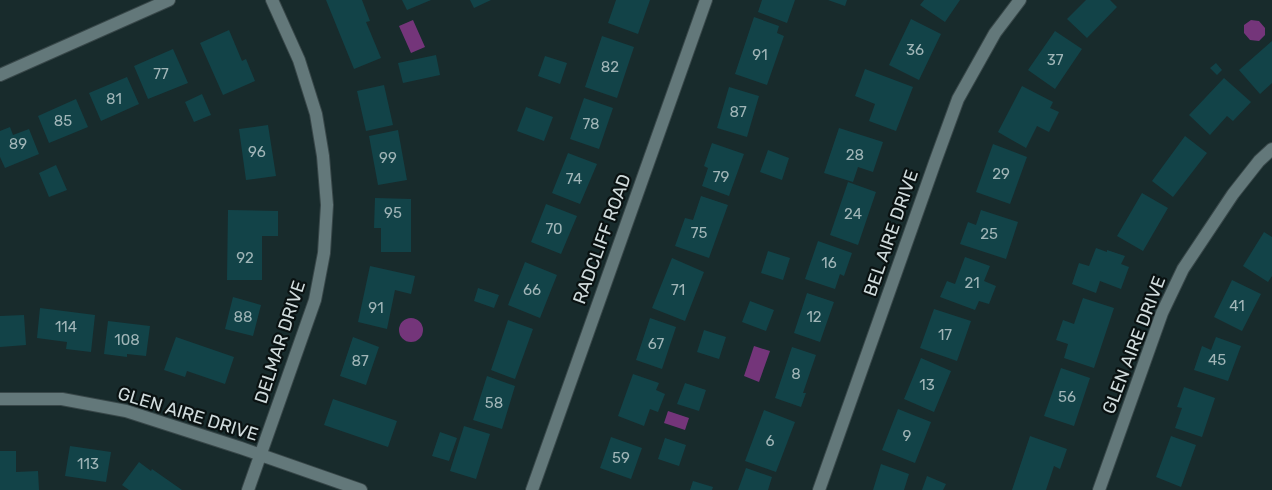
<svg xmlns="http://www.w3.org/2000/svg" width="1272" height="490" font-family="Rubik,sans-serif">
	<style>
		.water { fill: #74357a }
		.building { fill: #124348 }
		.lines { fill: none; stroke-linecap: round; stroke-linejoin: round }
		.minor-casing { stroke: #384749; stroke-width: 14 }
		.minor { stroke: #63787a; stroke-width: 12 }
		.labels { text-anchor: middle; stroke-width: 4.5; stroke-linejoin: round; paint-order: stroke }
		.number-label { font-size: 15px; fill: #a0b5b7 }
		.street-label { font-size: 18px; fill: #d0dbdc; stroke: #0a1212 }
	</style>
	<rect width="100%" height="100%" fill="#182b2c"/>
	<path class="water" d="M413 20 425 47 411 53 399 26Z
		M1251 20 1259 21 1265 28V35L1259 41 1250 40 1244 33V25Z
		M399 330a12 12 0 1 1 24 0a12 12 0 1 1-24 0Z
		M754 346 770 351 759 382 744 376Z
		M668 411 689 418 685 430 664 423Z"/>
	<path class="building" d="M326 0H362L370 21 366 22 381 58 354 69Z
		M402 0H431L407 10Z
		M470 0H491L474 8Z
		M616 0H650L638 34 608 23Z
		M762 0H795L787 23 758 12Z
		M828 0H847L845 6Z
		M924 0H960L945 22 920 5Z
		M1086 0H1110L1117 7 1087 38 1067 19Z
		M754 17 779 26 777 33 784 36 767 85 735 74Z
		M911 19 941 34 919 80 889 65Z
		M229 30 242 61 246 59 255 81 223 95 200 43Z
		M1055 31 1082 49 1055 89 1028 70Z
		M602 36 634 47 617 98 585 87Z
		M1272 41V83L1260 94 1239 70Z
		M173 49 188 83 148 99 134 66Z
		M436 55 440 75 403 83 398 63Z
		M545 56 567 63 560 84 538 76Z
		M1216 63 1222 70 1217 75 1210 68Z
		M865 69 913 87 896 131 869 121 875 104 855 96Z
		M127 77 139 104 101 121 89 93Z
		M1224 78 1251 102 1233 121 1227 116 1210 135 1189 115Z
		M384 85 393 125 366 131 357 91Z
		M1022 86 1053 102 1050 108 1059 112 1049 132 1037 126 1026 148 998 132Z
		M729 87 759 96 747 137 717 128Z
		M202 94 211 115 194 122 185 102Z
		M584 98 613 108 599 149 570 139Z
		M76 99 88 127 49 143 38 116Z
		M526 107 553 117 544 141 517 131Z
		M268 125 276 176 246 180 239 129Z
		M10 127 13 135 29 129 39 154 5 168 0 157V131Z
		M839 128 883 142 873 172 858 167 853 182 824 173Z
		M398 130 407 180 378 185 369 136Z
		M1185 136 1207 153 1173 197 1152 181Z
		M712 143 744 154 729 196 702 186 708 168 704 166Z
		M993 144 1027 157 1010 204 976 192Z
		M768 150 789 158 782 180 760 172Z
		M568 153 597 164 580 204 552 193Z
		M56 165 67 190 49 197 39 173Z
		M848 182 876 192 858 245 830 235Z
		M1142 193 1168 208 1143 251 1117 236Z
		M701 196 728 205 709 258 675 246 685 218 693 220Z
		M375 198 411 199V252H381V228H374Z
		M546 204 577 216 561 254 531 242Z
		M228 210 278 211V236H262V280H227Z
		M981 210 1018 222 1006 259 960 244 968 222 976 225Z
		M1264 232 1272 237V276L1268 282 1243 266Z
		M818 241 852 253 844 276 840 274 835 289 805 279Z
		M1096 248 1107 252V250L1125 256 1121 264 1129 267 1121 289 1100 281 1096 293 1072 284 1079 263 1089 266Z
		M768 251 790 258 783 280 761 273Z
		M965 257 990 266 984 281 996 286 989 304 979 301 975 310 940 297 947 281 955 284Z
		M672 258 704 272 685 321 652 308Z
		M525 262 557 275 540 318 508 305Z
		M370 266 415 276 411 294 395 290 387 329 358 322Z
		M1232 280 1261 294 1242 331 1214 317Z
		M478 288 499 295 494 308 474 301Z
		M807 293 834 302 820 342 794 333Z
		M233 297 261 305 253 336 225 329Z
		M1083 298 1114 308 1094 368 1064 358 1068 344 1056 340 1063 320 1074 324Z
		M750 301 774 310 766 331 742 322Z
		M40 308 95 315 91 352 66 349 67 342 37 338Z
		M934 309 971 321 957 361 920 348Z
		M24 315 26 345 0 347V316Z
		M650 318 676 327 662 369 636 360Z
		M508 320 533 329 515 379 491 370Z
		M108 321 150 326 146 356 127 354V357L104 354Z
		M704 330 726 337 719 359 697 352Z
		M176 337 234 357 225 384 187 371 185 377 164 370Z
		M353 337 379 347 366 385 340 376Z
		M1216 337 1241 346 1228 381 1194 370 1202 346 1211 350Z
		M792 347 816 355 803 393H806L801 407 775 398Z
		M921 358 951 371 934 412 904 399Z
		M1061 368 1090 378 1074 426 1044 416Z
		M633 374 659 383 656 390 665 394 658 412 650 409 644 426 618 416Z
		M487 376 515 386 502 429 473 420Z
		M685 383 706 390 699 411 677 404Z
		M1184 387 1215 398 1202 437 1175 428 1182 408 1177 407Z
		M333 399 397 421 388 447 324 425Z
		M898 409 931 422 915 463 882 450Z
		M764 410 795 422 776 472 745 461Z
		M464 426 490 434 476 479 450 471Z
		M440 432 457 438 449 461 432 456Z
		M1030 436 1067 449 1060 469 1054 466 1046 490H1012Z
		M1171 436 1196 445 1181 487 1156 477Z
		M611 437 642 448 631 479 600 468Z
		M665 438 686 445 679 466 658 459Z
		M70 446 111 452 106 482 65 476Z
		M0 451H16V472L38 471 39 490H0Z
		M139 462 151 471 152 469 182 490H129L122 485Z
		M881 464 909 474 904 490H873Z
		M746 468 772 477 768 490H738Z
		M927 476 946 484 943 490H922Z
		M693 481 713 487 712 490H690Z"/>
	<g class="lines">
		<g class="minor-casing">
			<path id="minor" d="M0 75 169 0
				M0 399H62L126 411 241 448 361 490
				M248 490 315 300 324 253 327 205 323 156 316 114 299 60 272 0
				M532 490 706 0
				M819 490 935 162 958 99 995 33 1020 0
				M1099 490 1162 313 1183 269 1233 194 1259 161 1272 149"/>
		</g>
		<use href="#minor" class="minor"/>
	</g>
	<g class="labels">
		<g class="number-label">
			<text x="915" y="55">36</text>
			<text x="760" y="60">91</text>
			<text x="1055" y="65">37</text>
			<text x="610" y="72">82</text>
			<text x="161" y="79">77</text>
			<text x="114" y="104">81</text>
			<text x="738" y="117">87</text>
			<text x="63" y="126">85</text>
			<text x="591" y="129">78</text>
			<text x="18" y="149">89</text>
			<text x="257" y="157">96</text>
			<text x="855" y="160">28</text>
			<text x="388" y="163">99</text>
			<text x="1001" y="179">29</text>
			<text x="721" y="182">79</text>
			<text x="574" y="184">74</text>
			<text x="393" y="218">95</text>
			<text x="853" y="219">24</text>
			<text x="554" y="234">70</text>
			<text x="699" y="238">75</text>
			<text x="989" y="239">25</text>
			<text x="245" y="263">92</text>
			<text x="829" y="268">16</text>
			<text x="972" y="288">21</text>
			<text x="532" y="295">66</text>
			<text x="678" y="295">71</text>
			<text x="1237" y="311">41</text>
			<text x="376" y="313">91</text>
			<text x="243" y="322">88</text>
			<text x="814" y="322">12</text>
			<text x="66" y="332">114</text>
			<text x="945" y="340">17</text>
			<text x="127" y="345">108</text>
			<text x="656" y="349">67</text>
			<text x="1217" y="365">45</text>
			<text x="360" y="366">87</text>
			<text x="796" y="379">8</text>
			<text x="927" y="390">13</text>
			<text x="1067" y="402">56</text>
			<text x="494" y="408">58</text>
			<text x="907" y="441">9</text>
			<text x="770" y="446">6</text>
			<text x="621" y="463">59</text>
			<text x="88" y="469">113</text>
		</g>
		<g class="street-label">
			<text transform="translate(891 233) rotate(-71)" y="6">BEL AIRE DRIVE</text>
			<text transform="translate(602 239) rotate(-70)" y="6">RADCLIFF ROAD</text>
			<text transform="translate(280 342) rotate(-72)" y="6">DELMAR DRIVE</text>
			<text transform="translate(1134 345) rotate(-69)" y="6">GLEN AIRE DRIVE</text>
			<text transform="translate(188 414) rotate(17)" y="6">GLEN AIRE DRIVE</text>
		</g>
	</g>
</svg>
